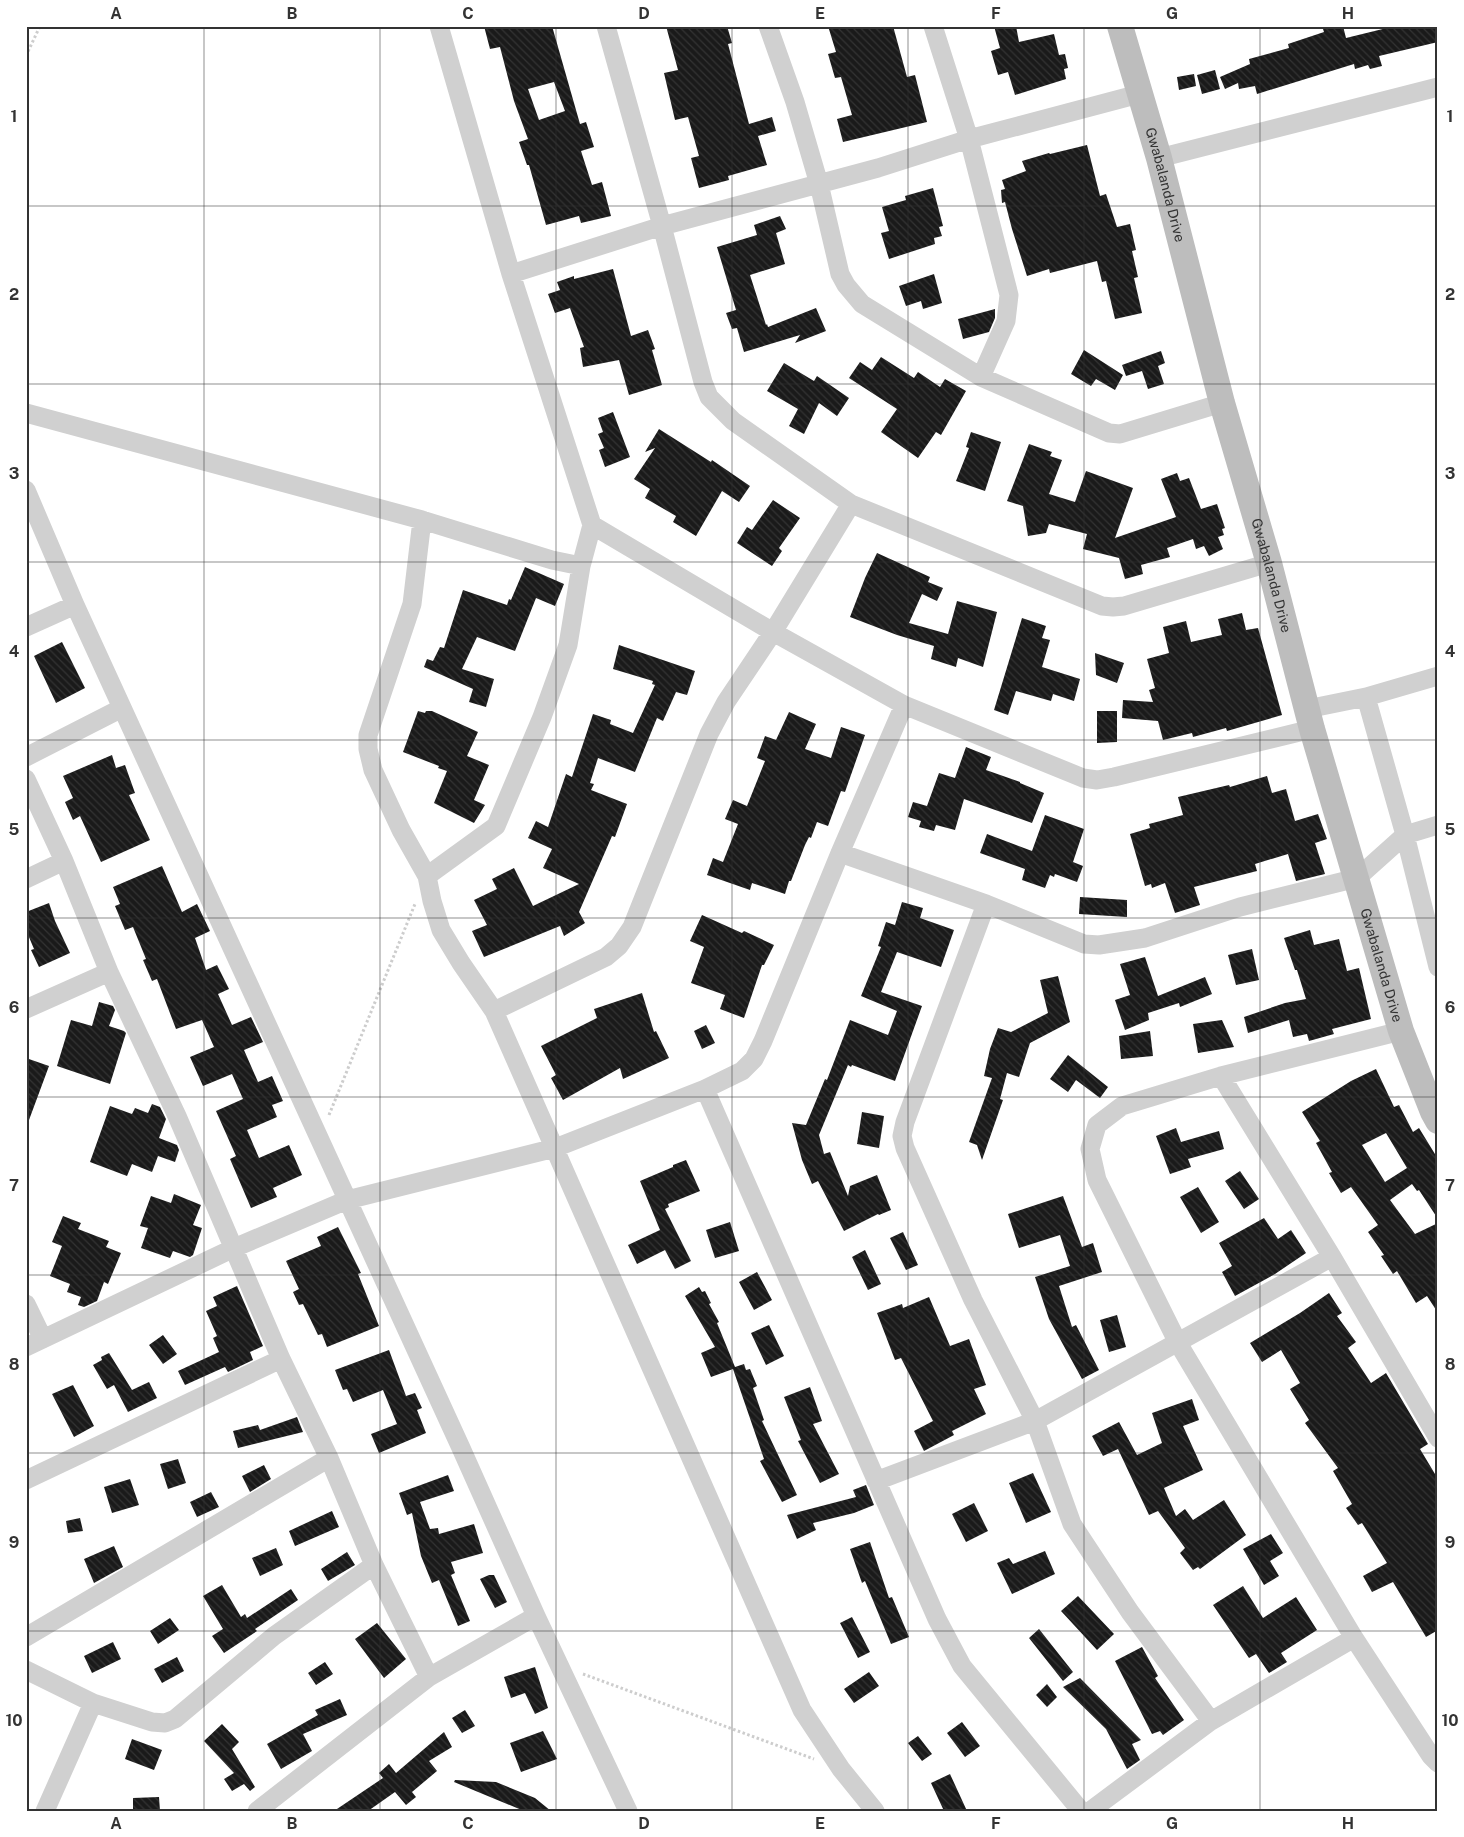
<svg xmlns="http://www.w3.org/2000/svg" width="1464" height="1837" font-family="'Public Sans',sans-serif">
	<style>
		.building { fill: url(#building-back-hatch); fill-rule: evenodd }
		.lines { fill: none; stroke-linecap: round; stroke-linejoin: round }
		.path { stroke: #cdcdcd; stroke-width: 3; stroke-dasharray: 2.5 2.5; stroke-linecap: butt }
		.street { stroke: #d0d0d0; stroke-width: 19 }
		.secondary { stroke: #bdbdbd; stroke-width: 26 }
		.grid { fill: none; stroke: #333; stroke-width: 1; stroke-opacity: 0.55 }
		.labels { text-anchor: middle; stroke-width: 5; stroke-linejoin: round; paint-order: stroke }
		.street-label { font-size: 14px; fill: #333; stroke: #fff }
		.neatline { fill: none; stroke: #333; stroke-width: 2 }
		.grid-label { font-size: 16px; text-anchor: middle; font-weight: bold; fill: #333 }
	</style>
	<defs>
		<pattern id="building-back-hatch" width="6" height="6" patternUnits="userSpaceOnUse" patternTransform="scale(1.25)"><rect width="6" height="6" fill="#1a1a1a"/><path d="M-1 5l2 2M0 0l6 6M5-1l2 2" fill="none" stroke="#333"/></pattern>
	</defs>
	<rect width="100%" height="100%" fill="#fff"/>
	<path class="building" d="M484 26H552L580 124 586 122 594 147 581 151 592 185 602 182 611 216 581 223 579 216 546 225 529 165H527L519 142 528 139 514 101 500 47 490 49ZM554 82 565 111 539 120 528 89Z
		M666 26H727L732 43 728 44 749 124 772 117 776 131 758 136 767 165 728 176 729 180 699 188 691 158 699 156 688 117 675 120 664 73 678 70Z
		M828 26H893L907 77 915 75 927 122 843 142 837 119 852 115 841 77 835 78 828 54 836 52Z
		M994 26H1016L1019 42 1054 34 1059 55 1065 54 1068 68 1064 69 1066 79 1015 95 1008 72 998 75 991 51 1000 48Z
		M1335 26H1343L1346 38 1395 26H1438V42L1379 56 1382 66 1370 69 1368 65 1355 69 1354 64 1257 94 1255 86 1239 89 1238 83 1225 89 1220 77 1250 64 1249 59 1289 48 1288 44 1324 32 1323 29Z
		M1215 70 1220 89 1202 94 1197 75Z
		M1194 74 1196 86 1179 90 1177 77Z
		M1087 145 1100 196 1106 194 1117 227 1130 224 1136 250 1132 251 1138 277 1134 278 1142 313 1115 319 1106 281 1102 282 1097 261 1050 273 1049 269 1027 276 1012 229 1005 202 1002 203 1001 190 1005 189 1002 180 1026 171 1022 161 1049 153 1050 154Z
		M933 188 943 226 939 227 942 236 934 238 935 244 889 259 881 233 889 231 882 207 906 200 905 196Z
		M780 216 786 229 776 233 785 264 750 275 766 325 767 324 768 327 816 308 826 331 795 343 800 335 744 352 737 328 732 329 726 313 736 310 717 247 757 235 754 225Z
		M613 269 631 336 648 330 655 349 652 350 662 385 629 395 619 360 583 367 580 348 584 347 570 308 555 313 548 294 560 290 557 282 574 276V279Z
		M934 274 942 303 923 309 921 301 906 306 899 286Z
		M995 309V318L989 332 963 339 958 319Z
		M1084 350 1123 375 1115 390 1096 379 1091 386 1071 374Z
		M1161 351 1165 363 1158 366 1164 384 1148 389 1142 371 1126 376 1122 365Z
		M881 357 914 378 918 372 940 387 945 379 966 391 941 435 936 432 918 458 881 432 897 409 849 378 860 362 872 370Z
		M784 363 814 381 817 376 849 398 837 416 819 403 804 434 789 426 798 409 767 391Z
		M613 412 630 457 605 467 599 450 604 448 598 434 603 432 598 418Z
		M659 429 711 462 712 460 750 486 739 502 722 491 696 536 673 522 676 516 645 498 650 489 634 479 655 448 645 452Z
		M971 432 1001 442 985 491 956 481 969 448 966 447Z
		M1029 444 1052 452 1050 456 1062 460 1049 494 1075 502 1086 471 1133 488 1115 538 1176 517 1161 479 1177 473 1180 481 1189 478 1201 509 1217 504 1225 528 1222 529 1224 535 1218 537 1223 549 1209 556 1204 546 1196 549 1193 539 1167 548 1170 557 1141 565 1143 574 1125 579 1119 558 1083 549 1087 534 1049 524 1046 533 1028 536 1023 506 1007 501Z
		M773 500 800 518 779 548 782 551 772 566 737 543 747 527 752 530Z
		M877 553 930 577 928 582 943 588 937 601 922 594 909 623 948 634 957 601 997 612 983 667 958 658 956 667 931 659 934 646 897 635 850 617 865 578Z
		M525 567 564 584 555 606 536 598 515 651 477 637 462 669 494 679 486 707 469 702 473 689 424 667 427 659 433 661 440 647 444 648 463 590 507 605 509 599 511 600Z
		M1242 613 1246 630 1258 628 1282 715 1227 731 1226 728 1193 737 1192 733 1163 740 1158 721 1122 718 1123 700 1153 702 1149 690 1155 688 1147 659 1169 653 1163 627 1186 621 1191 642 1222 635 1218 619Z
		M1022 618 1046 626 1042 638 1050 640 1042 667 1080 679 1074 701 1053 694 1051 701 1016 691 1008 715 994 710Z
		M62 642 85 688 56 703 34 656Z
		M619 645 695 671 687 695 676 692 663 721 657 718 635 772 598 758 590 783 594 784 591 790 627 804 615 837 612 836 579 912 585 923 564 936 560 926 484 957 472 931 487 925 474 900 497 889 492 879 514 868 533 906 579 884 543 868 552 849 528 838 536 821 548 827 566 774 572 777 593 714 611 720 610 724 633 733 655 685 652 684 653 681 613 669Z
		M1095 653 1124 663 1117 683 1096 675Z
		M418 711 425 713 426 711H432L478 732 467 756 489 765 474 800 485 805 474 823 434 803 447 771 438 768 439 766 403 752Z
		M1097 711H1117V742L1097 743Z
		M789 712 816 724 805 749 831 758 841 727 865 735 845 792 841 791 828 826 817 822 811 838 809 837 805 845 791 881H789L785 894 752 883 750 890 707 875 713 858 723 862 738 824 725 819 733 800 747 806 765 761 757 758 765 736 776 740Z
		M966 747 991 757 986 770 1020 782V783L1044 793 1032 823 964 799 955 830 936 825 934 831 919 827 921 821 908 817 913 802 927 806 939 773 955 778Z
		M112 755 116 768 125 765 135 793 129 795 150 840 101 862 80 816 73 820 65 802 73 798 63 776Z
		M1267 776 1272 793 1286 789 1295 821 1318 814 1327 839 1315 843 1325 874 1296 881 1288 854 1255 864 1257 871 1194 887 1200 905 1175 913 1165 883 1152 888 1151 884 1145 886 1130 834 1150 828 1149 824 1183 815 1178 797 1229 785 1230 787Z
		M1045 815 1084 829 1073 862 1083 866 1077 882 1055 874 1054 877 1050 875 1045 888 1022 880 1025 869 980 853 987 834 1032 851Z
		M162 866 182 912 197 904 210 931 195 938 206 970 217 965 229 989 218 994 232 1025 251 1017 263 1042 244 1050 258 1082 272 1076 283 1101 272 1105 277 1117 247 1130 259 1158 289 1145 302 1175 273 1188 277 1197 251 1208 230 1159 236 1156 216 1111 243 1099 232 1074 203 1086 190 1057 214 1047 202 1020 176 1029 157 979 152 981 143 960 146 959 133 927 125 930 115 906 120 904 113 887Z
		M1080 897 1127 900V917L1079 914Z
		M902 902 923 908 920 918 954 930 941 967 897 952 881 992 922 1006 895 1081 852 1065 851 1067 848 1065 819 1135 824 1154 830 1152 848 1196 850 1186 877 1175 891 1210 879 1215 878 1214 844 1231 818 1181 812 1184 802 1160 792 1123 806 1125 825 1079 827 1080 850 1020 888 1035 897 1011 861 996 881 947 878 946 886 922 895 925Z
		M49 903 55 921 70 953 39 967 31 950 34 949 26 930V912Z
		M702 915 742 933 744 931 774 945 764 965H762L744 1018 720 1009 725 995 691 983 704 947 690 941Z
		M1310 930 1314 945 1339 939 1347 971 1359 968 1371 1019 1332 1029 1334 1034 1309 1041 1307 1034 1293 1037 1289 1020 1248 1033 1244 1017 1285 1003 1306 999 1297 970H1295L1284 938Z
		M1252 949 1259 980 1236 985 1228 955Z
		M1145 957 1158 996 1205 977 1212 994 1180 1007 1179 1003 1148 1013 1149 1020 1125 1030 1115 1000 1130 995 1120 964Z
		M1058 976 1070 1022 1030 1043 1019 1077 1007 1073 1000 1099 1003 1100 982 1160 977 1145 969 1142 992 1078 984 1076 990 1049 998 1028 1011 1032 1048 1013 1040 980Z
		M642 993 654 1032 656 1031 669 1058 623 1079 620 1068 563 1100 551 1078 556 1075 541 1046 597 1018 594 1009Z
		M99 1002 113 1006 115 1010 109 1026 124 1031 126 1033 110 1084 57 1066 71 1020 92 1026Z
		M1222 1020 1234 1047 1198 1053 1193 1024Z
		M706 1025 715 1043 702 1049 694 1031Z
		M1150 1031 1153 1056 1121 1059 1119 1036Z
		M1068 1055 1108 1087 1100 1098 1076 1080 1068 1092 1050 1079Z
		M26 1058 49 1066 29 1120 26 1119Z
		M1376 1069 1394 1107 1399 1105 1413 1132 1419 1128 1438 1159V1219L1419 1190 1417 1191 1412 1184 1390 1200 1415 1234 1438 1223V1313L1427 1296 1416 1303 1397 1271 1393 1274 1381 1256 1384 1255 1368 1232 1378 1225 1351 1187 1341 1193 1329 1173 1332 1172 1316 1143 1320 1141 1302 1112 1351 1081ZM1386 1133 1407 1168 1385 1182 1362 1145Z
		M152 1104 160 1107 166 1119 159 1138 177 1145 179 1150 175 1162 158 1156 152 1172 132 1164 127 1176 90 1162 110 1106 132 1114 135 1108 148 1113Z
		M862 1112 884 1116 879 1148 857 1144Z
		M1176 1128 1181 1142 1219 1131 1224 1149 1188 1159 1191 1167 1170 1174 1156 1136Z
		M686 1160 700 1191 668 1204 669 1207 665 1209 691 1261 675 1269 665 1250 637 1264 628 1245 660 1230 640 1181 673 1167V1165Z
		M1240 1171 1259 1199 1244 1209 1225 1181Z
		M1198 1187 1219 1222 1201 1233 1180 1197Z
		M174 1194 201 1205 193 1225 202 1228 193 1255 190 1257 173 1251 170 1258 141 1248 148 1228 140 1226 151 1196 171 1203Z
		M1063 1196 1082 1247 1093 1243 1102 1272 1059 1286 1072 1327 1076 1325 1099 1370 1082 1379 1049 1319 1035 1277 1070 1266 1060 1235 1019 1248 1008 1214Z
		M63 1216 81 1223 78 1229 109 1241 106 1247 121 1253 108 1284 104 1282 97 1301 84 1307 78 1305 81 1297 67 1292 70 1284 50 1276 62 1246 52 1242Z
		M1264 1218 1278 1239 1291 1230 1306 1253 1275 1274 1235 1296 1222 1272 1232 1266 1219 1243Z
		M730 1222 739 1251 715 1258 706 1230Z
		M338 1227 361 1273 358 1274 379 1326 327 1347 322 1334 318 1335 303 1304 299 1305 293 1292 299 1289 286 1261 321 1246 317 1237Z
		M903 1232 918 1265 906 1270 890 1238Z
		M865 1250 881 1284 868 1290 852 1257Z
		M757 1272 772 1300 754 1310 739 1282Z
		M237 1286 263 1346 250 1352 253 1360 228 1372 225 1367 185 1385 178 1371 219 1352 213 1338 217 1336 206 1311 217 1306 213 1297Z
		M699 1287 702 1292 705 1291 711 1303 709 1304 719 1322 717 1323 735 1367 744 1364 746 1370 750 1369 757 1386 753 1388 764 1420 762 1421 797 1495 782 1502 760 1461 764 1459 733 1369 711 1377 701 1353 715 1347 685 1296Z
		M1329 1293 1342 1313 1337 1316 1356 1342 1348 1348 1371 1383 1386 1373 1428 1444 1420 1449 1438 1479V1630L1426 1637 1393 1582 1372 1592 1363 1576 1387 1563 1362 1523 1358 1525 1346 1508 1352 1504 1333 1471 1338 1468 1305 1423 1309 1420 1290 1389 1300 1383 1281 1350 1262 1362 1250 1343 1300 1313Z
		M929 1297 950 1346 969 1339 986 1385 974 1389 986 1414 952 1431 954 1435 924 1451 914 1431 933 1421 901 1358 895 1360 877 1313 902 1304 903 1308Z
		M1117 1315 1126 1347 1109 1352 1100 1320Z
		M769 1325 784 1356 766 1365 751 1333Z
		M163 1335 177 1354 163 1364 149 1345Z
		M389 1350 406 1396 415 1393 422 1408 417 1410 426 1433 379 1453 371 1434 397 1424 383 1390 353 1402 347 1389 343 1390 335 1370Z
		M109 1353 132 1390 149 1382 157 1398 128 1412 114 1385 107 1389 93 1365 102 1360 101 1357Z
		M73 1385 94 1426 74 1437 52 1394Z
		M810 1387 822 1421 813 1424 839 1474 820 1483 798 1441 801 1440 784 1397Z
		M1192 1399 1199 1420 1183 1426 1203 1470 1164 1488 1176 1516 1185 1509 1193 1520 1224 1500 1246 1535 1200 1569 1198 1567 1193 1570 1180 1553 1185 1548 1158 1511 1149 1515 1118 1449 1103 1456 1092 1436 1119 1422 1137 1455 1162 1443 1152 1413Z
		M297 1417 303 1432 238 1448 233 1431 258 1425 260 1430Z
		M178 1459 186 1483 168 1489 160 1464Z
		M264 1465 271 1479 250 1492 242 1476Z
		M1033 1473 1051 1512 1026 1523 1009 1483Z
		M448 1475 454 1491 420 1502 430 1529 438 1528 439 1534 474 1524 483 1553 451 1562 455 1573 451 1575 470 1621 458 1626 439 1580 432 1583 421 1556 412 1513 407 1515 399 1493Z
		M130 1479 139 1505 112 1513 104 1487Z
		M866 1485 874 1505 854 1513 813 1523 816 1530 797 1539 787 1515 856 1497 853 1490Z
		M211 1492 219 1507 197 1517 190 1502Z
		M974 1503 988 1531 966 1542 952 1514Z
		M332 1511 339 1527 295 1546 289 1531Z
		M80 1518 83 1531 68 1533 66 1521Z
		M1271 1534 1283 1553 1270 1561 1279 1576 1264 1585 1243 1549Z
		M870 1542 889 1598 892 1597 909 1637 891 1644 865 1581 862 1583 850 1549Z
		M114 1546 123 1567 94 1583 84 1559Z
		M276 1548 283 1565 260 1576 252 1558Z
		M1045 1551 1055 1574 1012 1594 997 1563 1009 1558 1013 1564Z
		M347 1552 355 1565 328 1581 321 1569Z
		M489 1575H494L507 1602 495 1608 480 1579Z
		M222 1585 241 1617 245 1614 247 1618 291 1589 298 1600 255 1629 257 1631 224 1653 212 1636 223 1629 203 1596Z
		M1243 1586 1263 1618 1296 1597 1317 1630 1281 1653 1287 1662 1269 1673 1256 1654 1249 1658 1213 1605Z
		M1078 1596 1114 1634 1097 1650 1061 1611Z
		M852 1617 870 1652 858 1658 840 1623Z
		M170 1618 179 1630 158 1644 150 1631Z
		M377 1623 406 1659 384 1678 355 1639Z
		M1039 1629 1073 1672 1063 1681 1029 1638Z
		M113 1642 121 1659 92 1673 84 1656Z
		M1142 1647 1158 1676 1155 1678 1184 1720 1163 1735 1160 1731 1152 1734 1115 1661Z
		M177 1657 184 1671 162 1683 154 1669Z
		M325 1662 333 1674 316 1685 308 1673Z
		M535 1667 548 1708 535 1714 525 1693 511 1698 504 1677Z
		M869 1672 879 1686 854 1703 844 1689Z
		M1080 1678 1141 1740 1132 1744 1140 1760 1127 1769 1106 1729 1063 1687Z
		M1047 1684 1057 1697 1047 1707 1036 1695Z
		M340 1699 347 1715 303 1734 312 1751 281 1769 267 1744 318 1715 315 1710Z
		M465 1710 475 1726 462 1733 452 1718Z
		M962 1722 980 1746 965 1757 947 1733Z
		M222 1724 239 1742 232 1749 255 1787 250 1791 244 1784 232 1791 224 1779 234 1773 204 1741Z
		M543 1731 557 1759 521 1772 510 1743Z
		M444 1732 452 1747 429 1761 437 1771 412 1792 416 1797 406 1805 395 1792 368 1811H334L383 1778 379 1773 389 1764 396 1773Z
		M918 1736 932 1754 922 1761 908 1743Z
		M132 1739 162 1750 154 1770 125 1759Z
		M950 1774 967 1811H944L931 1783Z
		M455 1780 496 1782 535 1798 551 1811H524L454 1782Z
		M159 1797 160 1811H133V1798Z"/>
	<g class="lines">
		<path class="path" d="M26 56 40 26
			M329 1115 415 904
			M583 1674 814 1759"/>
		<path class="street" d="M439 26 511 274 592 525 773 632 904 705 1083 778 1097 780 1114 777 1312 729
			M606 26 662 226 703 382 709 397 733 421 851 504 1102 606 1113 607 1124 606 1269 563
			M768 26 795 102 819 184 840 274 846 285 862 304 981 377 1109 433 1120 434 1222 403
			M933 26 969 139 1009 295 1006 321 981 377
			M1159 158 1438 87
			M511 274 662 226 878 168 969 139 1139 94
			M26 413 422 520 552 560 581 566
			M26 490 75 605 461 1448 536 1616 628 1811
			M422 520 412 604 368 735V749L373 770 401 830 427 876 432 901 441 930 461 963 494 1011 802 1710 841 1769 875 1811
			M26 627 75 605
			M1366 697 1438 676
			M1307 709 1366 697 1405 835 1438 967
			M26 757 122 708
			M26 779 64 861 109 972 177 1116 281 1359 329 1458 374 1565 429 1677
			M840 853 986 904 1084 944 1099 945 1145 938 1240 907 1357 878 1405 835 1438 825
			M427 876 496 826 542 717 568 645 581 566 592 525
			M26 879 64 861
			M986 904 905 1122 902 1136 905 1148 973 1300 1035 1421 1072 1524 1130 1612 1211 1721
			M26 1009 109 972
			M494 1011 606 957 619 946 632 927 709 734 726 702 773 632 851 504
			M1401 1031 1221 1076 1122 1106 1097 1125 1090 1149 1097 1180 1178 1343 1354 1638 1431 1756 1438 1763
			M1221 1076 1332 1257 1438 1438
			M705 1089 937 1619 962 1666 1081 1811
			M26 1304 43 1339
			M26 1347 234 1248 347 1200 555 1148 705 1089 742 1071 754 1059 763 1041 840 853 904 705
			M26 1480 281 1359
			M876 1481 1035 1421 1332 1257
			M26 1637 329 1458
			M26 1670 93 1703 152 1722 165 1723 175 1719 274 1636 374 1565
			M45 1811 93 1703
			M257 1811 429 1677 536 1616
			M1090 1811 1211 1721 1354 1638"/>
		<path class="secondary" id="s1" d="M1120 26 1159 158 1222 403 1269 563 1312 729 1401 1031 1433 1112 1438 1121"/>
	</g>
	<path class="grid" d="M204 26V1811M380 26V1811M556 26V1811M732 26V1811M908 26V1811M1084 26V1811M1260 26V1811M26 206H1438M26 384H1438M26 562H1438M26 740H1438M26 918H1438M26 1097H1438M26 1275H1438M26 1453H1438M26 1631H1438"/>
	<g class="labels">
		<g class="street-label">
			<text dy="5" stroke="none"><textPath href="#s1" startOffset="165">Gwabalanda Drive</textPath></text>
			<text dy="5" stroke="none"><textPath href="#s1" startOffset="570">Gwabalanda Drive</textPath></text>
			<text dy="5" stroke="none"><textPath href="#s1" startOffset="975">Gwabalanda Drive</textPath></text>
		</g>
	</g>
	<rect width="1464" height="1837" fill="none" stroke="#ffffff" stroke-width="55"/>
	<rect x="28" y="28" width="1408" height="1782" class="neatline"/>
	<g class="grid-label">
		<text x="116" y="19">A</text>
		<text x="292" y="19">B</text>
		<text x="468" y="19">C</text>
		<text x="644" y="19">D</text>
		<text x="820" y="19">E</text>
		<text x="996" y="19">F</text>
		<text x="1172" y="19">G</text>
		<text x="1348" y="19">H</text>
		<text x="14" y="122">1</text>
		<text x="1450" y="122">1</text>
		<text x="14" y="300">2</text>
		<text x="1450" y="300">2</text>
		<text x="14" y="479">3</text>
		<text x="1450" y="479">3</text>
		<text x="14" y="657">4</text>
		<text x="1450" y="657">4</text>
		<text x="14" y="835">5</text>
		<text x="1450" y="835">5</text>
		<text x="14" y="1013">6</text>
		<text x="1450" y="1013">6</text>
		<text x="14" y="1191">7</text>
		<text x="1450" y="1191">7</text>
		<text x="14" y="1370">8</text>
		<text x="1450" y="1370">8</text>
		<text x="14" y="1548">9</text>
		<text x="1450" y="1548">9</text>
		<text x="14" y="1726">10</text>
		<text x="1450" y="1726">10</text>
		<text x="116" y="1829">A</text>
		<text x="292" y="1829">B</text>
		<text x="468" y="1829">C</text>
		<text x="644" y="1829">D</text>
		<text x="820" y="1829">E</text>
		<text x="996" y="1829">F</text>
		<text x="1172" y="1829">G</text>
		<text x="1348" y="1829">H</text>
	</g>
</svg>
